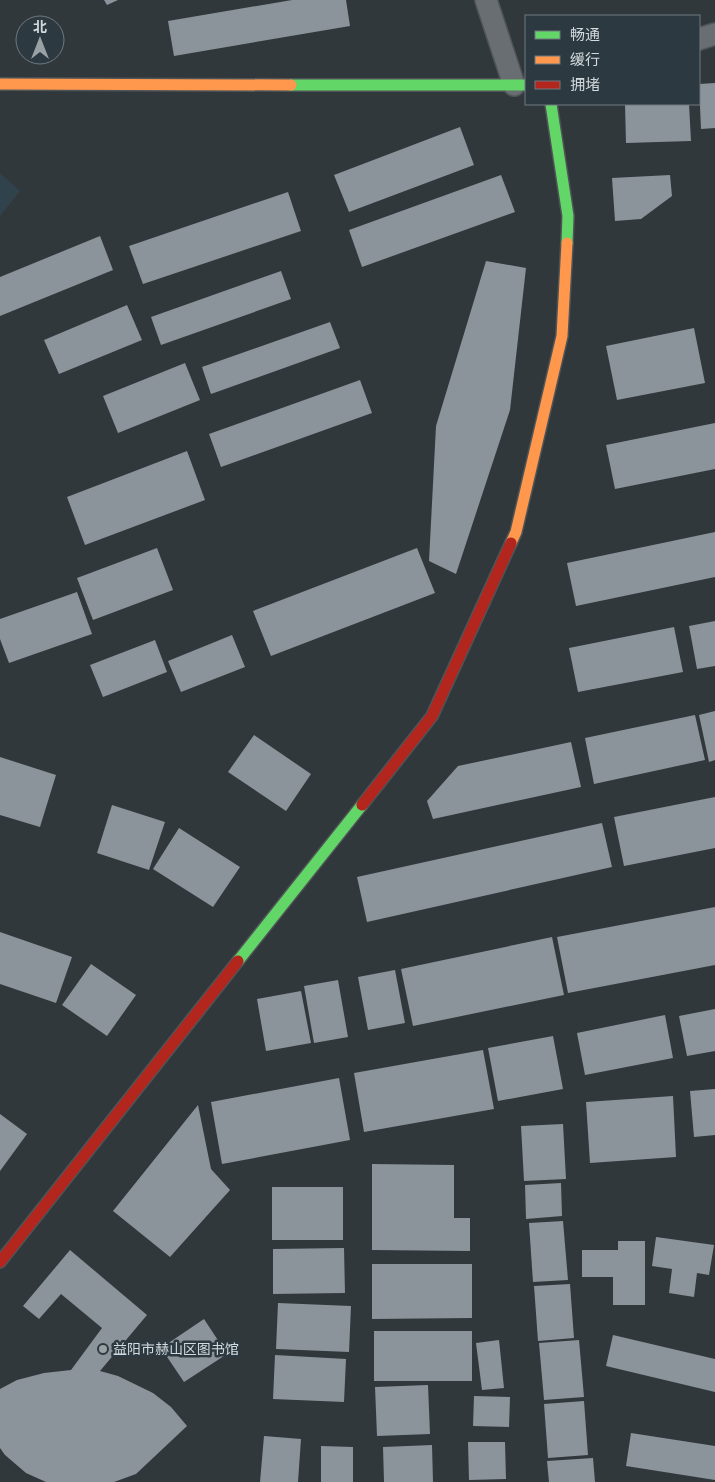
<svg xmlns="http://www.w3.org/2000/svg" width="715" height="1482" font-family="Rubik,'Noto Sans SC',sans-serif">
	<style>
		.built { fill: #30424b }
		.building { fill: #8b949a }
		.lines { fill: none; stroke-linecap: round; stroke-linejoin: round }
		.street-casing { stroke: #4f5457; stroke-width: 24 }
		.fast-casing { stroke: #4f5457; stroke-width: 14 }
		.slow-casing { stroke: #4f5457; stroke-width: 14 }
		.jam-casing { stroke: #4f5457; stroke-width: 14 }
		.street { stroke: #686e71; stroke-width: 21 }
		.fast { stroke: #63d668; stroke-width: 11 }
		.slow { stroke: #ff974d; stroke-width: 11 }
		.jam { stroke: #b3261e; stroke-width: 11 }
		.poi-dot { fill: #9aa1a5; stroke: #2d3940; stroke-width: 2 }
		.labels { text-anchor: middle; stroke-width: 5; stroke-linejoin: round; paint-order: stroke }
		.poi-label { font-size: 14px; fill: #d2dade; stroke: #2d3940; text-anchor: start }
	</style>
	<rect width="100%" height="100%" fill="#31383c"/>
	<path class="built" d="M0 173 20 191 0 216Z"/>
	<path class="building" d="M104 0H118L107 5Z
		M292 0H346L350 26 174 56 168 21Z
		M715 83V128L701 129 699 84Z
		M625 104H689L691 141 626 143Z
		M460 127 474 165 349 212 334 175Z
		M501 175 515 212 362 267 349 230Z
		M670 175 672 196 641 219 615 221 612 178Z
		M288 192 301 231 143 284 129 246Z
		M100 236 113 270 0 316V277Z
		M486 261 526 268 510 410 456 574 429 561 436 426Z
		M281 271 291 299 161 345 151 317Z
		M127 305 142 340 59 374 44 340Z
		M330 322 340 348 211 394 202 367Z
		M694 328 705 383 617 400 606 346Z
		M185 363 200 400 118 433 103 396Z
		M360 380 372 413 221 467 209 434Z
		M715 423V469L615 489 606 445Z
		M187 451 205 500 85 545 67 497Z
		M715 532V577L576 606 567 563Z
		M157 548 173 590 93 620 77 578Z
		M417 548 435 593 271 656 253 611Z
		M77 592 92 634 9 663 0 639V619Z
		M715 621V666L697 669 689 626Z
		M674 627 683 672 578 692 569 648Z
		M232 635 245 667 181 692 168 661Z
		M155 640 167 672 103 697 90 665Z
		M715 711V760L709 762 699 715Z
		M695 715 705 760 594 784 585 738Z
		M254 735 311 774 286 811 228 772Z
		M571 742 581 787 433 819 427 801 458 766Z
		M0 757 56 775 40 827 0 815Z
		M715 797V848L624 866 614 817Z
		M112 805 165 822 149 870 97 853Z
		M602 823 612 867 367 922 357 877Z
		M179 828 240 867 213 907 153 869Z
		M715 907V965L568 993 557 937Z
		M0 932 72 957 56 1003 0 984Z
		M552 937 564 995 413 1026 401 969Z
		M91 964 136 995 107 1036 62 1005Z
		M395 970 405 1023 368 1030 358 977Z
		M338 980 348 1037 314 1043 304 986Z
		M301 991 311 1043 266 1051 257 999Z
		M715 1009V1051L687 1056 679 1016Z
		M665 1015 673 1058 585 1075 577 1033Z
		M553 1036 563 1089 498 1101 488 1048Z
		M483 1050 494 1109 364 1132 354 1073Z
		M339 1078 350 1140 222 1164 211 1102Z
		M715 1089V1135L694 1137 690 1091Z
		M673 1096 676 1157 590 1163 586 1102Z
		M198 1105 211 1169 230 1190 170 1257 113 1211Z
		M0 1114 27 1134 0 1171Z
		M563 1124 566 1179 524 1181 521 1126Z
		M372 1164 454 1165V1218H470V1251L372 1250Z
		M561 1183 562 1216 526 1219 525 1185Z
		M272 1187H343V1240H272Z
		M563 1221 568 1280 533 1282 529 1223Z
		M656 1237 714 1245 709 1275 697 1273 694 1297 669 1293 672 1269 652 1266Z
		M618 1241H645V1305H613V1277H582V1250H618Z
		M344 1248 345 1293 273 1294V1249Z
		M70 1250 147 1315 100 1371 118 1376 153 1393 171 1407 187 1426 136 1474 114 1482H46L26 1473 5 1455 0 1448V1389L17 1380 44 1373 71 1370 102 1328 61 1294 39 1319 23 1306Z
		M372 1264H472V1318L372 1319Z
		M570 1284 574 1338 538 1341 534 1286Z
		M278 1303 351 1306 349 1352 276 1349Z
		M204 1319 227 1354 184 1382 161 1348Z
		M374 1331H472V1381H374Z
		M613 1335 715 1359V1392L606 1366Z
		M499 1340 504 1388 482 1390 476 1343Z
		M579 1340 584 1397 544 1400 539 1343Z
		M275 1355 346 1359 344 1402 273 1399Z
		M428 1385 430 1434 377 1436 375 1387Z
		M474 1396 510 1397 509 1427 473 1426Z
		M584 1401 588 1455 548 1458 544 1404Z
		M631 1433 715 1446V1480L626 1466Z
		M264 1436 301 1439 298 1482H260Z
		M468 1442H505L506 1479 469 1480Z
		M432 1445 433 1482H384L383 1447Z
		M321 1446 353 1447V1482H321Z
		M593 1458 595 1482H549L547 1461Z"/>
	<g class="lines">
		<g class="street-casing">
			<path id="street" d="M486 0 514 85
				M699 39 715 34"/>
		</g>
		<g class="fast-casing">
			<path id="fast" d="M291 85H526
				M551 104 568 216 567 243
				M238 961 362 805"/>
		</g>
		<g class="slow-casing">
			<path id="slow" d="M0 84 291 85
				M511 543 516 532 562 336 567 243"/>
		</g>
		<g class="jam-casing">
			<path id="jam" d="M362 805 432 716 511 543
				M0 1262 238 961"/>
		</g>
		<use href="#street" class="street"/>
		<use href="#fast" class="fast"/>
		<use href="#slow" class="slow"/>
		<use href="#jam" class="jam"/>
	</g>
	<circle class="poi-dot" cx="103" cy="1349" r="5"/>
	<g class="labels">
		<g class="poi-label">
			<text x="113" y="1354">益阳市赫山区图书馆</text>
		</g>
	</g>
	<rect x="525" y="15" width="175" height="90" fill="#2d3940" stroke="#6f797f"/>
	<rect x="535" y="31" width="25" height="8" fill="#63d668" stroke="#6f797f"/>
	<text x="570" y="40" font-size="15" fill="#d2dade">畅通</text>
	<rect x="535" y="56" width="25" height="8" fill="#ff974d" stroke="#6f797f"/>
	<text x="570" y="65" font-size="15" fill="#d2dade">缓行</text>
	<rect x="535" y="81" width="25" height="8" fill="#b3261e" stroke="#6f797f"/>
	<text x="570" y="90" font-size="15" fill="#d2dade">拥堵</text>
	<g transform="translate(40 40)"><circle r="24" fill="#2d3940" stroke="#6f797f"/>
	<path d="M0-4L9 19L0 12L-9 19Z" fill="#9aa1a5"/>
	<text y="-8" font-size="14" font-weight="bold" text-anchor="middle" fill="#d2dade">北</text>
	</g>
</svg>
